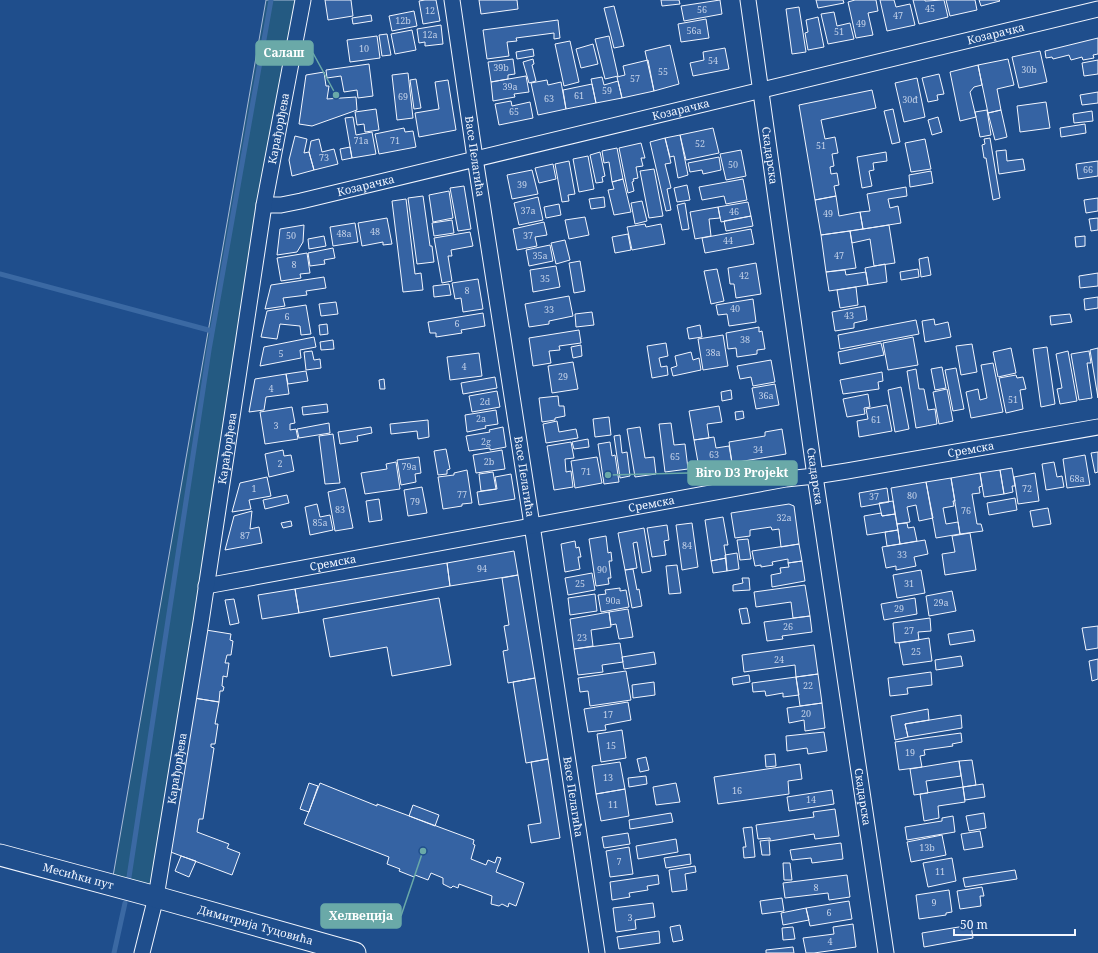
<svg xmlns="http://www.w3.org/2000/svg" width="1098" height="953" font-family="'Noto Serif',serif">
	<style>
		.green { fill: #245a82; stroke: #a8bbd7 }
		.lines { fill: none; stroke-linecap: round; stroke-linejoin: round }
		.stream { stroke: #3b69a3; stroke-width: 5 }
		.building { fill: #3563a3; stroke: #f2f6ff }
		.street-casing { stroke: #f2f6ff; stroke-width: 17 }
		.secondary-casing { stroke: #f2f6ff; stroke-width: 23 }
		.street { stroke: #1f4e8c; stroke-width: 15 }
		.secondary { stroke: #1f4e8c; stroke-width: 21 }
		.labels { text-anchor: middle; stroke-width: 3; stroke-linejoin: round; paint-order: stroke }
		.number-label { font-size: 9px; fill: #c3d1e8 }
		.street-label { font-size: 11px; fill: #f2f6ff; stroke: #1f4e8c }
		.leader { fill: none; stroke: #6aa9a8; stroke-width: 1.5 }
		.callout-dot { fill: #6aa9a8; stroke: #1f4e8c; stroke-width: 1.5 }
		.callout { fill: #6aa9a8; stroke: #6aa9a8; stroke-width: 1.5 }
		.callout-label { font-size: 12px; text-anchor: middle; font-weight: bold; fill: #fff }
	</style>
	<rect width="100%" height="100%" fill="#1f4e8c"/>
	<path class="green" d="M266 0H299L154 892 112 882Z"/>
	<g class="lines">
		<path class="stream" d="M0 274 212 331
			M129 877 209 350 271 0
			M114 953 125 903"/>
	</g>
	<path class="building" d="M325 0H351L353 16 328 20Z
		M425 0H436L440 21 423 24 419 1Z
		M479 0H517L518 9 481 14Z
		M661 0H679L680 4 662 6Z
		M720 0 722 14 684 21 681 6Z
		M816 0H843L844 3 818 8Z
		M855 0H876L878 11 868 13 873 35 856 38 848 2Z
		M880 0H894L896 7 910 4 915 25 887 31Z
		M913 0H925V1L944 0 948 17 919 24Z
		M946 0H975L977 10 950 16Z
		M979 0H999L1000 1 981 6Z
		M614 6 624 46 614 48 604 8Z
		M799 7 806 52 792 54 786 9Z
		M414 11 417 26 392 31 389 16Z
		M834 12 837 26 850 23 854 39 828 44 821 14Z
		M371 15 372 21 353 24 352 18Z
		M818 17 824 47 808 50 805 33 808 32 806 20Z
		M706 19 709 38 681 42 678 24Z
		M558 20 560 38 554 39V33L516 38 517 41 507 42 509 56 487 59 483 30Z
		M441 25 443 44 425 46V42L419 43 417 29Z
		M412 30 416 50 395 54 391 34Z
		M387 34 391 55 382 56 379 35Z
		M377 36 380 58 350 62 347 40Z
		M609 36 618 76 605 79 595 39Z
		M1098 38V54L1093 55 1094 58 1083 60 1082 57 1071 60 1069 55 1053 59 1052 57 1046 58 1045 51Z
		M570 41 579 82 564 86 555 44Z
		M593 44 598 64 581 68 576 49Z
		M670 45 679 84 654 91 645 51Z
		M725 48 729 69 693 76 690 63 704 60 703 52Z
		M533 49 534 56 517 59 516 52Z
		M1040 51 1047 82 1019 88 1012 57Z
		M513 59 515 74 508 75V79L491 82 488 62Z
		M533 59 534 64 532 65 536 81 529 83 523 62Z
		M1008 59 1014 85 997 89 1001 110 988 113 978 65Z
		M648 60 654 91 622 98 617 77 625 75 623 66Z
		M1098 60V74L1084 76 1082 63Z
		M369 64 373 96 358 98 357 90 344 92 341 76 327 78 326 70Z
		M978 65 982 85 974 87 970 92 976 117 960 121 950 72Z
		M324 72 326 86H329L327 99 356 97 357 110 312 126 299 124 306 75Z
		M408 73 413 118 397 120 392 75Z
		M939 74 944 94 937 95 938 100 928 102 922 78Z
		M526 76 529 92 514 94 515 97 493 101 491 82Z
		M602 77 604 85 618 81 622 98 596 103 591 79Z
		M917 78 925 117 904 122 895 83Z
		M416 79 421 108 414 109 410 80Z
		M448 80 456 130 419 137 415 113 439 109 435 82Z
		M547 80 548 85 561 82 566 109 538 115 531 83Z
		M592 84 596 103 566 109 563 90Z
		M872 90 876 108 821 120 825 139 835 137 838 153 832 154 834 166 830 167 831 174 837 173 839 185 834 186 836 196 815 200 799 105Z
		M1098 92V103L1082 105 1080 95Z
		M511 101 512 106 530 102 533 118 499 125 495 104Z
		M1046 102 1050 128 1020 132 1017 106Z
		M376 109 379 130 365 132 364 124 357 125 355 112Z
		M893 109 900 142 892 144 884 111Z
		M987 110 991 135 980 137 975 112Z
		M1001 110 1007 137 995 140 988 113Z
		M1092 111 1093 121 1074 123 1073 114Z
		M353 117 356 135 372 132 376 154 352 158 345 118Z
		M938 117 942 132 932 135 928 120Z
		M1085 124 1086 133 1061 137 1060 128Z
		M404 128 405 132 413 131 416 147 379 154 375 134Z
		M713 128 719 153 686 160 680 135Z
		M680 135 688 175 678 178 674 156 670 157 665 138Z
		M295 136 307 139 304 153 309 152 314 170 292 176 289 160Z
		M665 138 671 163 665 164 671 188 667 189 671 210 666 211 650 142Z
		M990 138 1000 198 993 200 986 158H984L982 145 985 144 984 139Z
		M319 139 322 152 334 149 338 164 314 170 309 152 311 141Z
		M925 139 931 169 911 172 905 143Z
		M641 143 645 158H641L643 166 636 167 638 178 633 179 634 181 632 182 634 191 628 193 619 148Z
		M350 147 352 158 342 160 340 149Z
		M617 148 623 179 612 182 609 162 604 163 602 151Z
		M741 150 746 176 726 180 720 154Z
		M1006 150 1007 161 1023 159 1025 170 999 174 996 151Z
		M600 152 605 176 602 177 603 182 596 183 590 155Z
		M886 152 887 161 873 163 874 170 869 171 872 186 862 188 857 157Z
		M588 156 594 189 579 192 573 159Z
		M719 157 721 170 703 174 702 170 690 172 688 163Z
		M569 161 575 194 568 195 569 201 562 202 555 164Z
		M1098 161V176L1078 179 1076 164Z
		M553 164 556 179 539 183 535 168Z
		M654 169 663 216 649 218 640 171Z
		M532 170 538 194 512 199 507 175Z
		M931 171 933 183 910 187 909 175Z
		M623 179 631 212 614 215 608 190 614 189 612 182Z
		M743 179 747 200 726 204 724 196 702 200 699 187Z
		M687 185 690 200 677 202 674 188Z
		M464 186 471 229 458 231 450 188Z
		M906 187 907 196 888 199 890 208 898 206 901 223 863 229 860 212 870 211 867 194Z
		M449 191 453 218 433 222 429 195Z
		M423 196 430 246H432L434 262 417 264 408 198Z
		M836 196 839 216 860 212 863 229 821 235 815 200Z
		M538 197 543 220 519 225 514 203Z
		M604 197 605 207 591 209 589 199Z
		M1098 198V211L1086 213 1084 200Z
		M406 199 415 274 421 273 423 290 403 292 392 201Z
		M642 201 647 221 635 224 631 203Z
		M748 202 751 216 721 222 718 207Z
		M685 203 689 229 682 230 677 205Z
		M559 204 561 215 546 218 544 207Z
		M718 207 720 218 709 219 711 236 695 239 690 212Z
		M751 216 753 226 726 231 724 221Z
		M585 217 589 235 569 239 565 220Z
		M387 218 392 244 383 245V242L362 246 358 223Z
		M1098 218V230L1091 231 1089 219Z
		M452 220 454 233 434 236 432 223Z
		M544 222 547 235 535 237 537 246 517 250 513 229Z
		M355 223 358 242 333 246 330 227Z
		M645 224 646 227 661 224 665 244 632 250 627 227Z
		M304 225 303 242 297 252 277 255 280 229Z
		M889 225 895 263 874 266 870 239 852 243 850 231Z
		M751 229 754 244 705 253 702 238Z
		M850 231 856 268 826 272 821 235Z
		M470 232 473 246 451 250 452 256H448L452 281 442 283 434 238Z
		M628 234 631 250 615 253 612 237Z
		M324 236 326 246 309 249 308 239Z
		M1085 236V246L1076 247 1075 237Z
		M565 240 570 260 556 264 551 243Z
		M550 245 553 261 529 266 526 250Z
		M333 248 335 258 324 260 325 264 310 266 308 253Z
		M307 253 310 273 300 274 301 278 281 281 277 258Z
		M928 257 931 275 921 277 919 259Z
		M580 261 585 291 574 293 569 263Z
		M756 263 761 294 736 298 734 284H730L728 268Z
		M885 264 887 282 868 285 865 268Z
		M556 266 560 287 533 292 530 270Z
		M717 269 724 301 711 304 704 271Z
		M918 269 919 277 901 280 900 272Z
		M845 270 846 275 866 272 868 285 829 291 826 272Z
		M1098 273V286L1080 288 1079 276Z
		M324 277 326 288 306 291 307 295 283 298 285 306 265 309 271 285Z
		M478 279 483 309 463 312 461 298 455 299 452 283Z
		M449 284 451 295 434 297 433 286Z
		M856 287 858 305 840 308 837 290Z
		M569 296 573 316 549 321V324L529 327 525 304Z
		M1098 297V308L1085 310 1084 299Z
		M753 299 756 322 729 326 727 314 718 315 716 305Z
		M336 302 338 314 321 316 319 304Z
		M306 305 311 334 301 335 300 326 280 324 277 339 261 337 267 311Z
		M865 306 867 320 854 323V328L835 331 832 312Z
		M592 312 594 325 576 327 575 314Z
		M483 313 485 326 461 330 462 333 436 337V333H430L428 322Z
		M1070 314 1072 322 1051 325 1050 316Z
		M934 319 935 325 948 322 951 337 925 342 922 321Z
		M916 320 919 334 840 349 838 335Z
		M327 324 328 334 320 335 319 325Z
		M700 325 702 337 689 339 687 328Z
		M759 327V332L762 331 765 349 757 350V354L737 357 736 348 728 349 726 333Z
		M579 330 581 343 559 346 560 350 549 351 551 363 533 366 529 338Z
		M723 335 728 366 703 370 698 339Z
		M314 337 316 347 300 350 301 358 260 366 264 347Z
		M913 337 918 365 888 370 883 343Z
		M333 340 334 349 321 350 320 342Z
		M666 343 668 356 659 358 661 367 667 366 668 375 652 378 647 346Z
		M881 343 884 355 840 364 838 352Z
		M972 344 977 372 961 375 956 346Z
		M581 345 582 356 573 358 571 347Z
		M1047 347 1055 404 1041 407 1033 349Z
		M1011 348 1016 373 998 377 993 352Z
		M1098 348V398L1090 350Z
		M312 351 314 360 320 359 321 368 306 370 304 352Z
		M1068 351 1077 401 1060 404 1057 389 1062 388 1056 354Z
		M1089 351 1091 363H1087L1092 398 1079 400 1071 354Z
		M691 352 693 360 699 358 701 370 673 376 671 368 677 366 675 356Z
		M479 353 482 376 450 380 447 357Z
		M771 360 775 382 753 386 751 377 740 379 737 366Z
		M573 362 578 389 552 393 548 366Z
		M993 363 1003 412 971 418 966 392 978 389 980 400 987 398 981 365Z
		M942 367 946 388 935 390 931 369Z
		M956 368 964 409 953 411 945 370Z
		M916 369 919 389H924L928 410 935 409 937 424 916 428 907 371Z
		M306 371 308 381 288 384 286 374Z
		M882 372 883 381 878 382 879 389 843 394 840 380Z
		M286 374 289 394 266 397 264 410 249 412 255 379Z
		M1016 375 1017 378 1023 377 1026 389 1020 390 1023 409 1006 413 999 378Z
		M495 377 497 388 463 394 461 383Z
		M384 379 385 389H380L379 380Z
		M775 384 779 405 756 409 752 388Z
		M901 387 909 429 895 432 888 390Z
		M947 389 953 421 939 424 933 392Z
		M731 390 732 399 722 401 721 392Z
		M497 391 500 407 472 412 469 396Z
		M868 394 870 407 864 408 865 414 847 417 843 399Z
		M558 396 559 406H564L565 416 555 418V420L542 422 539 398Z
		M327 404 328 412 303 415 302 407Z
		M887 405 892 431 859 437 857 421 868 419 866 409Z
		M719 406 722 422 707 424 709 438 694 440 689 411Z
		M292 407 295 423 290 424V430L296 429 298 439 265 444 260 412Z
		M496 410 498 424 485 426 486 428 467 432 465 415Z
		M743 411 744 418 736 420 735 412Z
		M609 417 611 435 595 437 593 419Z
		M428 420 429 437 418 439 417 431 391 434 390 424Z
		M557 421 559 432 576 429 578 438 546 443 543 424Z
		M329 423 330 433 299 438 297 429Z
		M671 423 674 445 685 444 688 469 665 472 659 424Z
		M371 427 372 433 357 436 358 441 340 444 338 432Z
		M503 427 506 447 490 450V448L469 451 466 436 490 432 489 430Z
		M640 427 645 458 654 457 656 474 635 477 627 429Z
		M782 429 786 454 732 463 729 442 765 436V432Z
		M333 434 340 483 325 484 319 436Z
		M620 435 622 453 627 452 630 476 620 478 614 436Z
		M714 437 716 448 729 446 732 463 699 468 694 440Z
		M588 439 589 447 574 449 572 442Z
		M571 442 574 458 565 459 566 472 571 471 573 487 554 490 547 446Z
		M610 442 612 456 615 455 619 482 604 484 598 444Z
		M446 449 450 469 447 470V474L438 475 434 451Z
		M283 450 284 456 291 455 294 471 269 477 265 454Z
		M502 450 505 469 476 473 473 455Z
		M1098 452V472L1095 473 1091 453Z
		M1085 455 1090 485 1067 488 1063 459Z
		M419 457 421 473 415 474 416 482 401 485 397 460Z
		M597 457 602 483 575 488 571 461Z
		M396 462 400 489 365 494 361 473 387 469 386 464Z
		M1054 462 1057 477 1062 476 1064 487 1046 490 1042 464Z
		M1012 468 1015 486H1012L1013 492 1004 494 1000 470Z
		M467 470 472 503 462 504V506L443 509 438 477 454 475V473Z
		M1000 470 1004 494 984 497 980 473Z
		M493 472 496 489 481 491 479 474Z
		M980 473 982 486 979 487 980 493 972 494 977 524H981L983 531 960 534 951 478Z
		M1035 473 1039 501 1018 504 1014 477Z
		M511 474 515 499 479 505 477 492 497 489 495 477Z
		M267 477 271 496 249 500 251 509 232 512 240 483Z
		M951 478 955 501H953L954 506 943 508 946 524 958 522 960 534 936 538 926 482Z
		M926 482 933 518 919 521 916 505 907 507 910 522 897 524 891 488Z
		M422 487 427 513 408 516 404 490Z
		M345 488 353 528 335 531 328 492Z
		M887 488 889 502 861 507 859 493Z
		M287 495 289 503 265 509 263 500Z
		M1015 498 1017 510 989 515 987 503Z
		M379 499 382 520 369 522 366 501Z
		M893 501 895 514 882 516 879 503Z
		M317 504 320 517 330 515 333 530 310 535 305 507Z
		M789 504 794 506 799 544 781 547 779 529 772 530 771 527 750 530V536L735 538 731 513Z
		M1048 508 1051 524 1033 527 1030 511Z
		M252 511 250 529 259 527 262 543 225 550 234 516Z
		M881 513 882 516 895 514 898 530 867 535 864 516Z
		M723 517 728 545H724L726 558 711 561 705 520Z
		M291 521 292 526 283 528 281 523Z
		M692 523 698 567 682 570 676 525Z
		M907 523 908 528 914 527 917 541 900 544 897 524Z
		M667 525 669 540 664 541 666 555 652 557 647 528Z
		M644 528 651 571 642 573 637 542 633 543 637 568 625 570 618 533Z
		M898 530 900 544 887 546 885 532Z
		M970 533 976 570 945 575 942 554 955 552 952 536Z
		M606 536 608 553 611 552 612 561H609L611 578H608L609 584 596 586 589 539Z
		M748 539 751 559 740 560 737 540Z
		M925 540 928 554 914 557 916 566 896 570V566L886 568 882 547Z
		M575 541 576 548 579 547 581 557H578L580 569 565 572 561 544Z
		M799 544 802 561 788 563V559L772 562 773 565 761 567V565L755 566 752 551Z
		M514 551 518 575 450 586 447 563Z
		M737 553 739 569 727 571 725 555Z
		M726 558 727 571 713 573 711 561Z
		M802 561 805 581 772 587 771 575 781 573 780 568 789 567 788 563Z
		M447 563 450 586 299 613 295 589Z
		M677 565 681 593 669 594 666 566Z
		M633 569 637 590 639 589 642 606 632 608 625 570Z
		M921 570 925 593 897 598 893 575Z
		M592 573 595 590 568 595 565 578Z
		M518 575 535 678 508 683 503 651 508 650 504 626 509 625 502 578Z
		M742 578H749L750 590 733 591V585L743 583Z
		M805 585 810 616 793 618 791 602 756 607 754 592Z
		M620 588V591L626 590 629 607 601 612 598 595 606 594 605 590Z
		M295 589 299 613 262 619 258 595Z
		M952 591 956 611 929 616 926 596Z
		M595 594 597 611 570 615 568 598Z
		M439 598 451 665 392 676 387 647 330 657 323 619Z
		M915 598 917 614 884 620 881 604Z
		M234 599 239 623 230 625 225 600Z
		M747 608 750 623 742 624 739 609Z
		M628 609 633 637 619 639 616 624 611 625 609 612Z
		M609 612 611 627 591 630 593 646 574 649 570 619Z
		M810 616 812 632 782 636 783 639 767 641 764 622Z
		M930 618 931 631 918 632 919 640 895 643 893 623Z
		M1098 626V648L1086 650 1082 628Z
		M206 630 231 634 230 640 233 641 231 655H227L225 663H229L227 677 223 676 222 686 224 687 223 691H220L219 702 194 698Z
		M973 630 975 641 950 645 948 634Z
		M929 638 932 661 903 665 899 643Z
		M620 643 623 662 602 665 603 672 578 675 574 649Z
		M814 645 818 674 796 677 795 665 744 672 742 655Z
		M654 652 656 664 624 669 622 657Z
		M961 656 963 666 936 670 935 660Z
		M1098 659V679L1092 681 1089 661Z
		M626 671 631 700 590 706 588 691 580 692 578 678Z
		M931 672 932 685 907 688 908 694 890 696 888 678Z
		M818 674 822 703 800 706 796 677Z
		M749 675 750 682 733 685 732 678Z
		M796 677 799 695 783 697V693L766 696 765 691 753 692 752 683Z
		M535 678 548 759 526 763 513 682Z
		M654 682 655 695 633 698 632 685Z
		M194 698 219 702 215 724H218L215 744H211V747L214 748 203 819H199L197 832 229 844 227 848 240 853 232 875 168 851Z
		M628 702 631 720 605 725 606 730 588 732 584 709Z
		M822 703 825 728 805 731 804 720 789 723 787 708Z
		M928 709 929 720 905 724 908 737 895 740 891 716Z
		M961 715 962 728 908 737 905 724Z
		M622 730 626 758 601 762 597 734Z
		M824 732 827 751 808 754 807 748 787 751 786 736Z
		M961 733 962 742 952 744 953 746 924 750 925 755 920 756 922 767 899 770 895 742Z
		M775 754 776 766 766 767 765 755Z
		M646 757 649 770 640 772 637 759Z
		M548 759 560 838 531 843 528 825 541 823 531 762Z
		M972 760 976 785 963 787 959 761Z
		M959 761 961 776 926 781 928 793 914 795 910 769Z
		M620 762 625 789 596 794 592 766Z
		M800 764 802 779 788 781 789 794 718 804 714 777Z
		M646 776 647 784 629 787 628 778Z
		M309 783 318 786 309 812 300 809Z
		M320 783 377 806V804L474 840 473 844 475 845 471 859 486 865 488 860 495 863 497 857 501 858 496 872 524 883 516 906 509 903 508 907 502 904 499 906 491 904 492 896 459 884 458 888 453 886 451 888 443 884V878L431 873 428 880 415 875 414 877 399 871 400 869 387 864 389 857 304 824Z
		M676 783 680 802 656 805 653 787Z
		M983 784 985 797 965 800 963 787Z
		M963 787 965 802 938 806 939 818 924 821 920 794Z
		M625 789 629 816 601 821 596 794Z
		M832 790 834 804 789 811 787 797Z
		M413 805 439 815 435 826 409 816Z
		M835 809 839 836 815 839 814 834 770 841V838L758 839 756 825 814 817 813 812Z
		M671 813 673 822 630 829 629 820Z
		M984 813 986 828 969 831 966 816Z
		M953 816 955 832 907 840 905 827 942 821V818Z
		M752 827 755 857 744 858 743 847H746L743 828Z
		M980 831 983 847 964 850 961 834Z
		M628 833 630 844 604 848 602 837Z
		M942 835 946 855 911 862 907 842Z
		M676 839 678 852 638 859 636 846Z
		M769 840 770 855H762L760 841Z
		M841 843 843 859 812 863 811 858 792 860 790 850Z
		M629 847 633 874 610 877 606 851Z
		M690 854 691 864 666 868 664 858Z
		M181 856 196 861 189 877 175 871Z
		M952 858 956 881 928 887 923 863Z
		M783 863H790L792 880H784Z
		M695 866 696 872 685 874 687 890 672 892 669 870Z
		M1015 870 1017 879 965 887 963 878Z
		M658 875 659 884 647 886 648 890 629 893 630 897 612 900 610 882Z
		M847 875 850 897 829 900 828 893 785 898 783 883Z
		M982 887 984 896H980L981 906 960 909 957 891Z
		M949 890 952 912 946 913V915L919 919 916 895Z
		M782 898 784 911 762 914 760 901Z
		M849 901 852 919 810 926 806 908Z
		M653 903 655 917 635 920 636 929 616 932 613 908Z
		M806 908 809 920 783 925 781 913Z
		M853 924 856 947 814 953H806L803 938 834 934 833 927Z
		M680 925 683 940 673 942 670 927Z
		M971 925 973 938 924 947 922 933Z
		M793 927 795 939 783 940 782 928Z
		M659 931 660 943 619 949 617 937Z
		M793 947 794 953H766V950Z"/>
	<g class="lines">
		<g class="street-casing">
			<g id="street">
				<path id="s1" d="M452 0 475 158 532 525 597 953"/>
				<path id="s2" d="M748 0 815 476 886 953"/>
				<path id="s3" d="M264 205H281L301 201 1098 9"/>
				<path id="s4" d="M206 586 786 479 815 476 847 471 1098 427"/>
				<path id="s5" d="M142 953 156 897 201 622 264 205 303 0"/>
			</g>
		</g>
		<g class="secondary-casing">
			<g id="secondary">
				<path id="s6" d="M0 855 156 897 355 953"/>
			</g>
		</g>
		<use href="#street" class="street"/>
		<use href="#secondary" class="secondary"/>
	</g>
	<g class="labels">
		<g class="number-label">
			<text x="930" y="12">45</text>
			<text x="702" y="13">56</text>
			<text x="430" y="14">12</text>
			<text x="898" y="19">47</text>
			<text x="403" y="24">12b</text>
			<text x="861" y="27">49</text>
			<text x="694" y="34">56a</text>
			<text x="839" y="35">51</text>
			<text x="430" y="38">12a</text>
			<text x="364" y="52">10</text>
			<text x="713" y="64">54</text>
			<text x="501" y="71">39b</text>
			<text x="1029" y="73">30b</text>
			<text x="663" y="75">55</text>
			<text x="635" y="82">57</text>
			<text x="510" y="90">39a</text>
			<text x="607" y="94">59</text>
			<text x="579" y="99">61</text>
			<text x="403" y="100">69</text>
			<text x="549" y="102">63</text>
			<text x="910" y="103">30đ</text>
			<text x="514" y="115">65</text>
			<text x="361" y="144">71a</text>
			<text x="395" y="144">71</text>
			<text x="700" y="147">52</text>
			<text x="821" y="149">51</text>
			<text x="324" y="161">73</text>
			<text x="733" y="168">50</text>
			<text x="1088" y="173">66</text>
			<text x="522" y="188">39</text>
			<text x="528" y="214">37a</text>
			<text x="734" y="215">46</text>
			<text x="828" y="217">49</text>
			<text x="375" y="235">48</text>
			<text x="344" y="237">48a</text>
			<text x="291" y="239">50</text>
			<text x="528" y="239">37</text>
			<text x="728" y="244">44</text>
			<text x="540" y="259">35a</text>
			<text x="839" y="259">47</text>
			<text x="294" y="268">8</text>
			<text x="744" y="279">42</text>
			<text x="545" y="282">35</text>
			<text x="467" y="294">8</text>
			<text x="735" y="312">40</text>
			<text x="549" y="313">33</text>
			<text x="849" y="319">43</text>
			<text x="287" y="320">6</text>
			<text x="457" y="327">6</text>
			<text x="745" y="343">38</text>
			<text x="713" y="356">38a</text>
			<text x="281" y="357">5</text>
			<text x="464" y="370">4</text>
			<text x="563" y="380">29</text>
			<text x="271" y="392">4</text>
			<text x="766" y="399">36a</text>
			<text x="1013" y="403">51</text>
			<text x="485" y="405">2d</text>
			<text x="481" y="422">2a</text>
			<text x="876" y="423">61</text>
			<text x="276" y="429">3</text>
			<text x="486" y="445">2g</text>
			<text x="758" y="453">34</text>
			<text x="714" y="458">63</text>
			<text x="675" y="460">65</text>
			<text x="489" y="465">2b</text>
			<text x="280" y="467">2</text>
			<text x="409" y="470">79a</text>
			<text x="586" y="475">71</text>
			<text x="1077" y="482">68a</text>
			<text x="254" y="492">1</text>
			<text x="1027" y="492">72</text>
			<text x="462" y="498">77</text>
			<text x="912" y="499">80</text>
			<text x="874" y="500">37</text>
			<text x="415" y="505">79</text>
			<text x="340" y="513">83</text>
			<text x="966" y="514">76</text>
			<text x="784" y="521">32a</text>
			<text x="320" y="526">85a</text>
			<text x="245" y="539">87</text>
			<text x="687" y="549">84</text>
			<text x="902" y="558">33</text>
			<text x="482" y="572">94</text>
			<text x="602" y="573">90</text>
			<text x="580" y="587">25</text>
			<text x="909" y="587">31</text>
			<text x="613" y="604">90a</text>
			<text x="941" y="606">29a</text>
			<text x="899" y="612">29</text>
			<text x="788" y="630">26</text>
			<text x="909" y="634">27</text>
			<text x="582" y="641">23</text>
			<text x="916" y="655">25</text>
			<text x="779" y="663">24</text>
			<text x="808" y="689">22</text>
			<text x="806" y="717">20</text>
			<text x="608" y="718">17</text>
			<text x="611" y="749">15</text>
			<text x="910" y="756">19</text>
			<text x="608" y="781">13</text>
			<text x="737" y="794">16</text>
			<text x="811" y="803">14</text>
			<text x="613" y="808">11</text>
			<text x="927" y="851">13b</text>
			<text x="619" y="865">7</text>
			<text x="940" y="875">11</text>
			<text x="816" y="891">8</text>
			<text x="934" y="906">9</text>
			<text x="829" y="916">6</text>
			<text x="630" y="921">3</text>
			<text x="830" y="945">4</text>
		</g>
		<g class="street-label">
			<text dy="4" stroke="none"><textPath href="#s3" startOffset="752">Козарачка</textPath></text>
			<text dy="4" stroke="none"><textPath href="#s3" startOffset="428">Козарачка</textPath></text>
			<text dy="4" stroke="none"><textPath href="#s5" startOffset="836">Карађорђева</textPath></text>
			<text dy="4" stroke="none"><textPath href="#s1" startOffset="158">Васе Пелагића</textPath></text>
			<text dy="4" stroke="none"><textPath href="#s2" startOffset="157">Скадарска</textPath></text>
			<text dy="4" stroke="none"><textPath href="#s3" startOffset="104">Козарачка</textPath></text>
			<text dy="4" stroke="none"><textPath href="#s5" startOffset="512">Карађорђева</textPath></text>
			<text dy="4" stroke="none"><textPath href="#s4" startOffset="777">Сремска</textPath></text>
			<text dy="4" stroke="none"><textPath href="#s1" startOffset="482">Васе Пелагића</textPath></text>
			<text dy="4" stroke="none"><textPath href="#s2" startOffset="481">Скадарска</textPath></text>
			<text dy="4" stroke="none"><textPath href="#s4" startOffset="453">Сремска</textPath></text>
			<text dy="4" stroke="none"><textPath href="#s4" startOffset="129">Сремска</textPath></text>
			<text dy="4" stroke="none"><textPath href="#s5" startOffset="188">Карађорђева</textPath></text>
			<text dy="4" stroke="none"><textPath href="#s1" startOffset="806">Васе Пелагића</textPath></text>
			<text dy="4" stroke="none"><textPath href="#s2" startOffset="805">Скадарска</textPath></text>
			<text dy="4" stroke="none"><textPath href="#s6" startOffset="81">Месићки пут</textPath></text>
			<text dy="4" stroke="none"><textPath href="#s6" startOffset="265">Димитрија Туцовића</textPath></text>
		</g>
	</g>
	<path class="leader" d="M336 95L313 53M608 475L688 473M423 851L401 916"/>
	<g class="callout-dot">
		<circle cx="336" cy="95" r="4"/>
		<circle cx="608" cy="475" r="4"/>
		<circle cx="423" cy="851" r="4"/>
	</g>
	<g class="callout">
		<rect x="256" y="41" width="57" height="24" rx="4"/>
		<rect x="688" y="461" width="109" height="24" rx="4"/>
		<rect x="321" y="904" width="80" height="24" rx="4"/>
	</g>
	<g class="callout-label">
		<text x="284" y="57">Салаш</text>
		<text x="742" y="477">Biro D3 Projekt</text>
		<text x="361" y="920">Хелвеција</text>
	</g>
	<path d="M954 929v6h121v-6" fill="none" stroke="#f2f6ff" stroke-width="2"/>
	<text x="960" y="929" font-size="12" fill="#f2f6ff" stroke="#1f4e8c" stroke-width="3" paint-order="stroke">50 m</text>
</svg>
